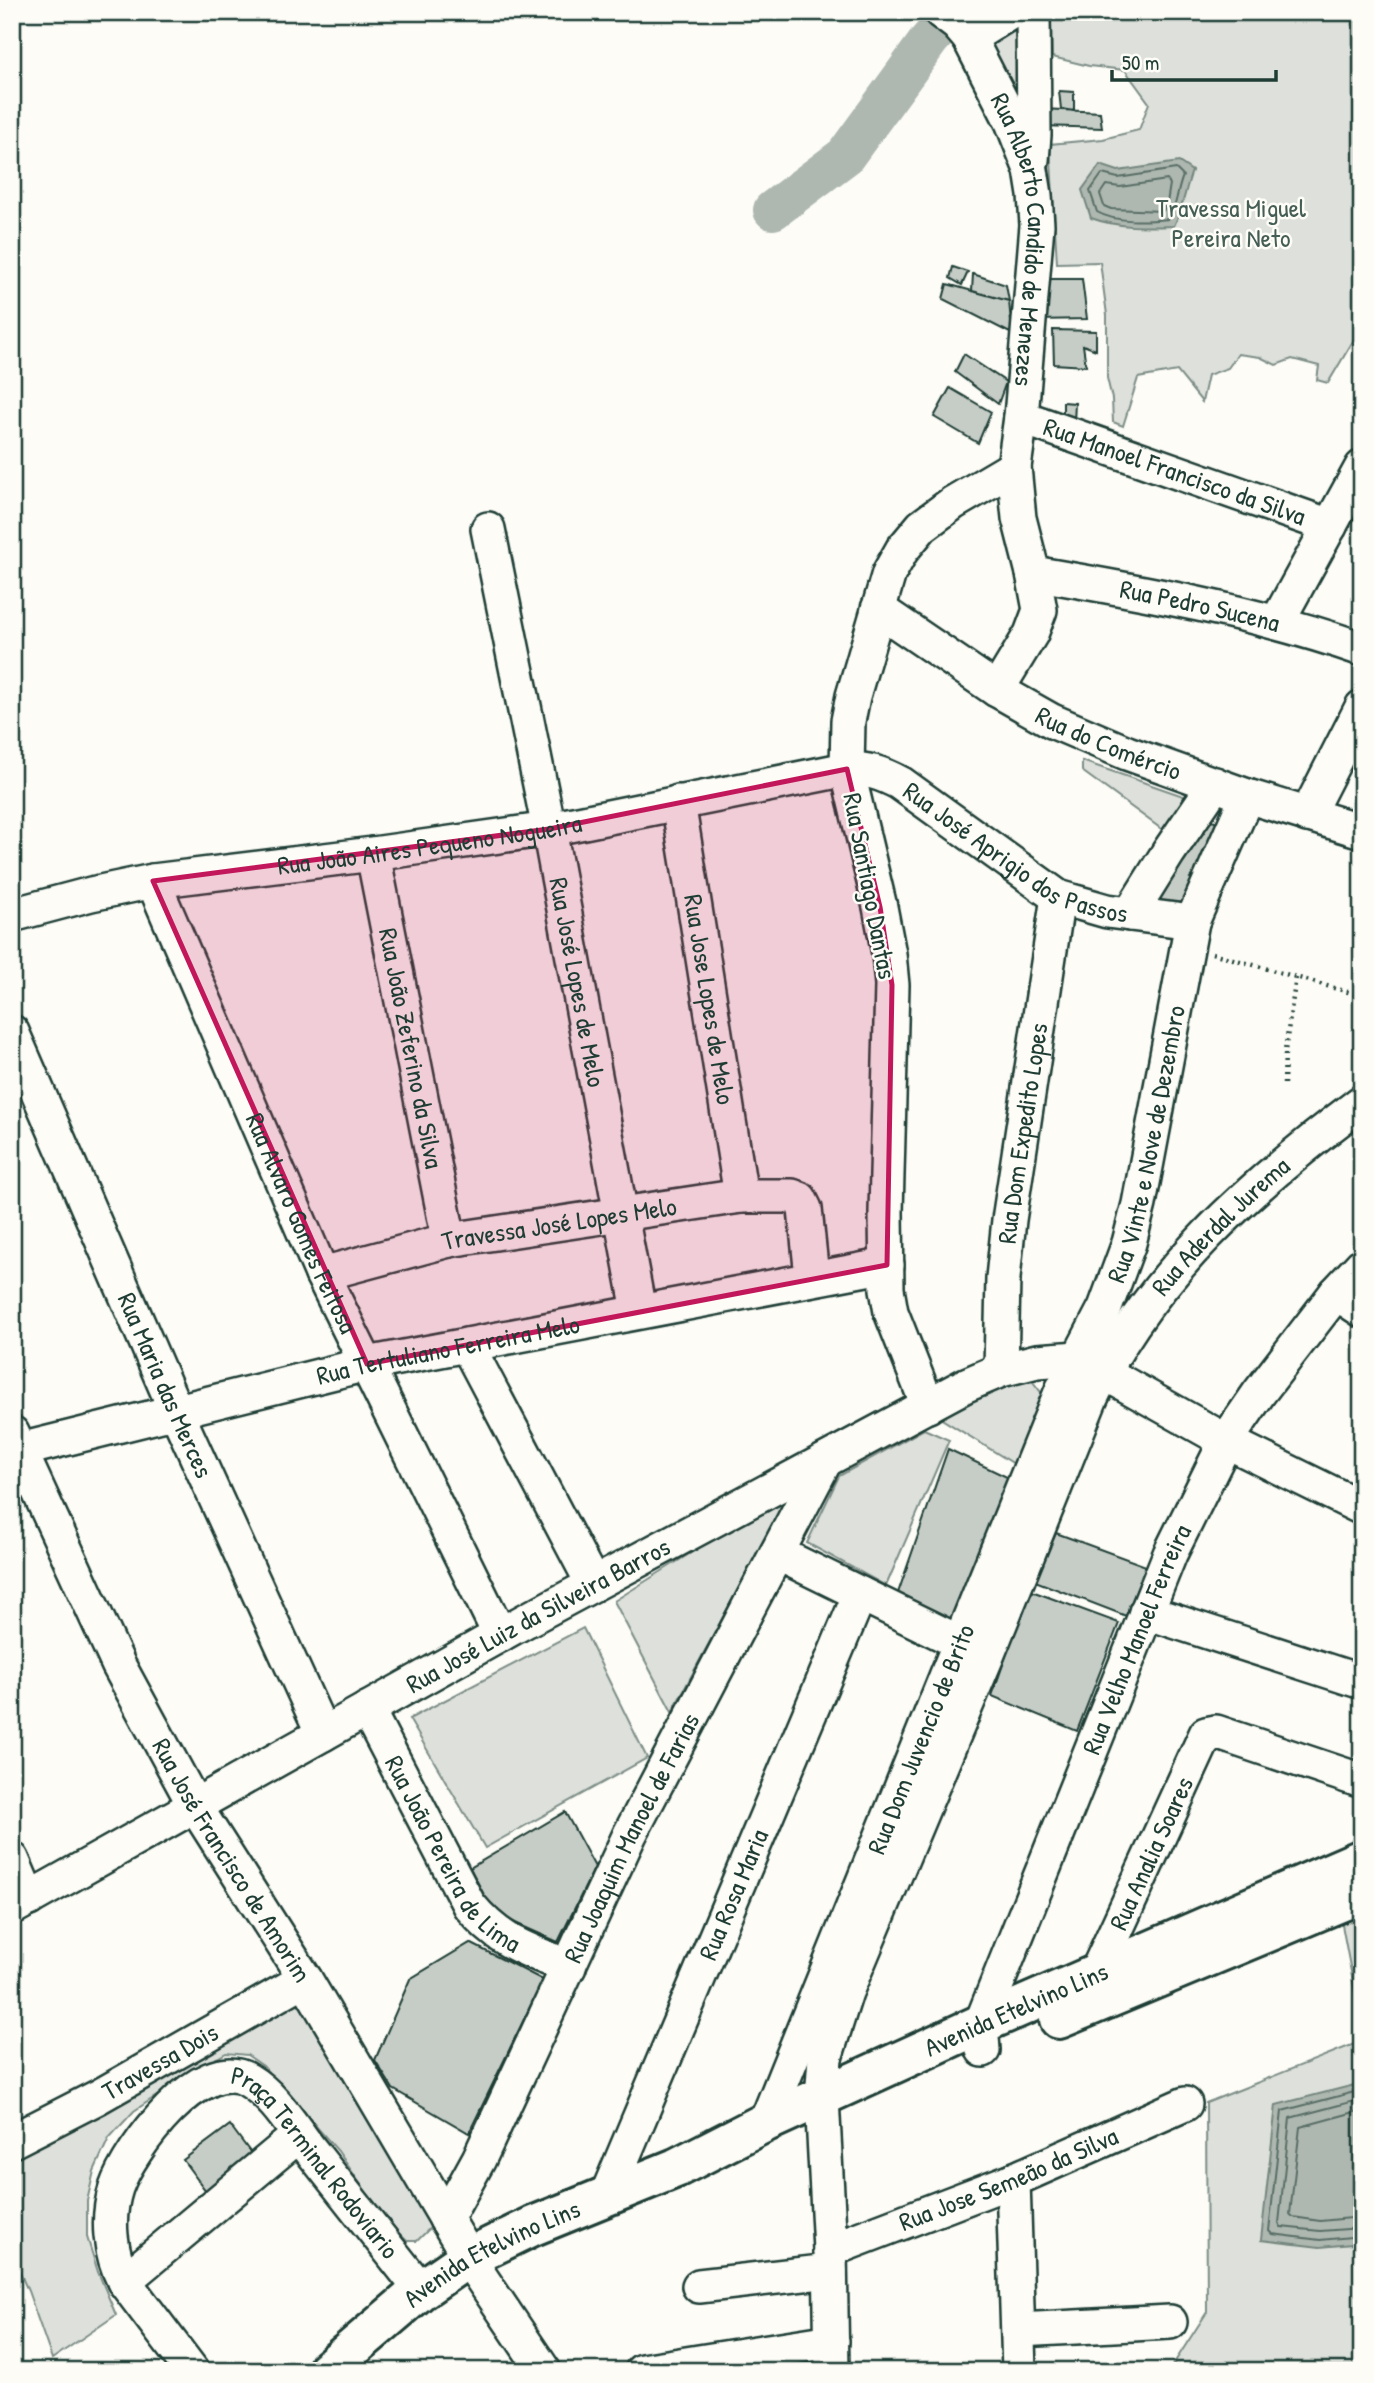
<svg xmlns="http://www.w3.org/2000/svg" width="1374" height="2383" font-family="'Patrick Hand',sans-serif">
	<style>
		.green { fill: #dde0db; stroke: #7e8e88; stroke-width: 2 }
		.water { fill: #aeb8b1; stroke: #75877f; stroke-width: 2 }
		.lines { fill: none; stroke-linecap: round; stroke-linejoin: round }
		.shore { stroke: #586e66; stroke-width: 2 }
		.river { stroke: #aeb8b1; stroke-width: 40 }
		.building { fill: #c6cdc7; stroke: #1f3d34; stroke-width: 2 }
		.minor-casing { stroke: #1f3d34; stroke-width: 38 }
		.major-casing { stroke: #1f3d34; stroke-width: 44 }
		.path { stroke: #1f3d34; stroke-width: 4.5; stroke-dasharray: 2 5; stroke-linecap: butt }
		.minor { stroke: #fdfcf7; stroke-width: 33 }
		.major { stroke: #fdfcf7; stroke-width: 38 }
		.marked { fill: #c2185b; fill-opacity: 0.2; stroke: #c2185b; stroke-width: 5; stroke-linejoin: round }
		.labels { text-anchor: middle; stroke-width: 5; stroke-linejoin: round; paint-order: stroke }
		.park-label { font-size: 26px; fill: #455e55; stroke: #fdfcf7 }
		.street-label { font-size: 26px; fill: #1f3d34; stroke: #fdfcf7 }
	</style>
	<rect width="100%" height="100%" fill="#fdfcf7"/>
	<filter id="ink" filterUnits="userSpaceOnUse"><feTurbulence type="fractalNoise" baseFrequency=".0143" numOctaves="2"/><feDisplacementMap in="SourceGraphic" scale="14" xChannelSelector="R" yChannelSelector="G"/><feConvolveMatrix kernelMatrix="1 2 1 2 8 2 1 2 1" color-interpolation-filters="sRGB"/></filter>
	<g filter="url(#ink)">
		<path class="green" d="M1057 12H1362V326L1328 383 1317 380 1319 366 1292 359 1276 365 1260 357 1238 354 1228 368 1208 375 1202 402 1177 371 1138 378 1123 426 1113 422 1112 399 1107 378V315L1100 262 1057 263 1050 144 1103 139 1139 130 1149 103 1125 70 1089 66 1052 57 1051 20Z
			M1013 24 1024 55V99L1007 97 993 65 988 37Z
			M1082 761 1189 798 1167 833 1082 771Z
			M1018 1381 1033 1382 1043 1395 1016 1465 937 1416 1007 1383Z
			M924 1429 949 1440 886 1586 807 1543 839 1476Z
			M788 1496 672 1712 614 1601 718 1536Z
			M583 1628 647 1758 485 1848 409 1719Z
			M1362 1893V2029L1338 1904Z
			M299 1993 439 2219 417 2241H407L385 2220 338 2151 263 2066 247 2055 226 2053 194 2071 134 2111 109 2138 94 2171 87 2201V2237L98 2272 116 2315 52 2359 28 2291 12 2254V2151Z
			M1362 2041V2371H1169L1207 2312 1206 2103Z"/>
		<path class="water" d="M1179 162 1192 171C1185 190 1183 208 1174 226 1146 227 1118 228 1091 218L1082 190 1100 165 1118 171Z
			M1362 2083V2243L1320 2247 1261 2240 1276 2105Z"/>
		<g class="lines">
			<path class="shore" d="M1176 169 1183 176C1177 190 1177 206 1169 219 1147 221 1116 223 1097 212L1090 191 1102 174 1118 178Z
				M1167 180 1170 184 1167 203 1163 211 1111 209 1104 206 1100 194 1106 185 1120 187Z
				M1362 2090 1282 2111 1269 2231 1272 2234 1320 2240 1362 2236
				M1362 2099 1290 2118 1279 2223 1281 2227 1320 2231 1362 2228
				M1362 2110 1300 2127 1290 2214 1293 2217 1320 2221 1362 2217"/>
			<path class="river" d="M773 210 845 156 930 39 955 12"/>
		</g>
		<path class="building" d="M1059 91 1074 92V111L1061 109Z
			M1043 109 1100 112 1102 128 1043 126Z
			M953 267 968 272 962 285 950 278Z
			M973 274 1006 285 1009 301 972 291Z
			M1036 279H1082L1087 319 1036 320Z
			M947 284 1009 301 1012 334 943 299Z
			M1053 330 1096 331V350L1083 345 1086 366 1054 364Z
			M964 354 1006 382 998 404 955 372Z
			M950 388 991 412 978 443 934 417Z
			M1063 402 1075 403 1074 422 1063 420Z
			M1198 812 1228 828 1190 878 1201 884 1181 911 1168 907 1149 897Z
			M948 1449 1009 1478 951 1624 897 1596Z
			M1056 1533 1146 1566 1126 1616 1035 1581Z
			M1029 1590 1119 1623 1077 1731 992 1696Z
			M565 1812 595 1867 558 1942 493 1913 470 1868Z
			M470 1943 543 1980 469 2133 393 2089 375 2060 410 1979Z
			M230 2125 253 2156 206 2191 183 2160Z"/>
		<g class="lines">
			<g class="minor-casing">
				<g id="minor">
					<path id="s1" d="M941 12 957 24 969 38 1012 122 1031 170 1035 195 1037 225 1021 417 1014 467 1019 518 1033 573 1040 610 1031 634 997 690"/>
					<path d="M969 38 1011 12"/>
					<path d="M1032 160 1034 135 1033 12"/>
					<path id="s2" d="M1021 417 1330 526"/>
					<path id="s3" d="M488 529 549 829 639 1311"/>
					<path id="s4" d="M1033 573C1144 592 1256 612 1362 649"/>
					<path id="s5" d="M878 609 997 690 1052 721 1127 753 1247 796 1362 831"/>
					<path d="M1277 622 1362 467"/>
					<path id="s6" d="M678 802 741 1196"/>
					<path d="M1307 815 1362 707"/>
					<path id="s7" d="M373 854 449 1240"/>
					<path id="s8" d="M153 881 322 1274 500 1635"/>
					<path d="M1130 914 1168 853 1215 784"/>
					<path id="s9" d="M12 915 91 894 153 881 373 854 549 829 847 769C868 769 881 773 900 783L1058 897 1107 911 1192 922"/>
					<path id="s10" d="M12 1032 176 1411 323 1734"/>
					<path id="s11" d="M322 1274 449 1240 741 1196H792L800 1199 805 1209 812 1277"/>
					<path d="M1336 1293 1362 1310"/>
					<path d="M467 1345 593 1584"/>
					<path id="s12" d="M1001 1370 1003 1278 1009 1220 1058 897"/>
					<path d="M928 1406 891 1312 887 1289 886 1212 892 985 889 954 880 907 847 769 848 721 853 696 889 573 902 550 922 526 953 503 1014 467"/>
					<path id="s13" d="M12 1433 119 1666 195 1806 305 1979 480 2276 544 2371"/>
					<path id="s14" d="M12 1452 367 1364 887 1265"/>
					<path d="M777 1553 979 1652"/>
					<path d="M1146 1612 1362 1682"/>
					<path id="s15" d="M367 1709 469 1905C500 1943 526 1949 569 1967"/>
					<path d="M12 1859 29 1899"/>
					<path id="s16" d="M12 1908 523 1622 966 1385 1001 1370 1037 1361 1078 1358 1226 1441 1362 1508"/>
					<path id="s17" d="M1095 1976 1206 1734 1216 1732 1362 1781"/>
					<path id="s18" d="M983 2050 981 2024 1170 1554 1226 1441 1259 1393 1336 1293 1362 1265"/>
					<path id="s19" d="M766 2122 1062 1390 1105 1308 1129 1243 1139 1204 1192 922 1247 796"/>
					<path id="s20" d="M12 2141 98 2097 305 1979"/>
					<path d="M1013 2180 1019 2371"/>
					<path id="s21" d="M607 2195 860 1594"/>
					<path id="s22" d="M446 2219 479 2159 630 1834 825 1461"/>
					<path id="s23" d="M830 2250 1013 2180 1185 2104"/>
					<path d="M124 2281 299 2135"/>
					<path d="M699 2286 830 2271"/>
					<path d="M1019 2330 1170 2322"/>
					<path id="s24" d="M192 2371 124 2281C110 2253 106 2219 116 2188 129 2150 201 2052 248 2080 275 2096 293 2128 312 2152 348 2198 385 2244 421 2290"/>
					<path d="M642 2371 832 2341"/>
					<path id="s25" d="M832 2371 830 2250 822 2098 825 2058 846 1992 987 1656 1090 1400C1147 1276 1254 1183 1362 1102"/>
				</g>
			</g>
			<g class="major-casing">
				<g id="major">
					<path d="M1059 2019 1362 1893"/>
					<path id="s26" d="M326 2371 421 2290 469 2257 533 2226 676 2168 766 2122 981 2024 1362 1859"/>
				</g>
			</g>
			<path class="path" d="M1212 953 1362 996
				M1284 1084 1285 1051 1296 977"/>
			<use href="#minor" class="minor"/>
			<use href="#major" class="major"/>
		</g>
	</g>
	<path class="marked" d="M847 769 880 907 892 985 887 1265 367 1364 153 881 549 829Z"/>
	<g class="labels">
		<g class="park-label">
			<text x="1231" y="217">Travessa Miguel<tspan x="1231" dy="30">Pereira Neto</tspan></text>
		</g>
		<g class="street-label">
			<text dy="9" stroke="none"><textPath href="#s1" startOffset="252">Rua Alberto Candido de Menezes</textPath></text>
			<text dy="9" stroke="none"><textPath href="#s2" startOffset="163">Rua Manoel Francisco da Silva</textPath></text>
			<text dy="9" stroke="none"><textPath href="#s4" startOffset="170">Rua Pedro Sucena</textPath></text>
			<text dy="9" stroke="none"><textPath href="#s5" startOffset="268">Rua do Comércio</textPath></text>
			<text dy="9" stroke="none"><textPath href="#s9" startOffset="424">Rua João Aires Pequeno Nogueira</textPath></text>
			<text dy="9" stroke="none"><textPath href="#s9" startOffset="1041">Rua José Aprigio dos Passos</textPath></text>
			<text transform="translate(870 886) rotate(79)" y="9">Rua Santiago Dantas</text>
			<text dy="9" stroke="none"><textPath href="#s3" startOffset="462">Rua José Lopes de Melo</textPath></text>
			<text dy="9" stroke="none"><textPath href="#s6" startOffset="200">Rua Jose Lopes de Melo</textPath></text>
			<text dy="9" stroke="none"><textPath href="#s7" startOffset="198">Rua João Zeferino da Silva</textPath></text>
			<text dy="9" stroke="none"><textPath href="#s12" startOffset="238">Rua Dom Expedito Lopes</textPath></text>
			<text dy="9" stroke="none"><textPath href="#s19" startOffset="1052">Rua Vinte e Nove de Dezembro</textPath></text>
			<text dy="9" stroke="none"><textPath href="#s8" startOffset="373">Rua Alvaro Gomes Feitosa</textPath></text>
			<text dy="9" stroke="none"><textPath href="#s11" startOffset="243">Travessa José Lopes Melo</textPath></text>
			<text dy="9" stroke="none"><textPath href="#s25" startOffset="1242">Rua Aderdal Jurema</textPath></text>
			<text dy="9" stroke="none"><textPath href="#s14" startOffset="448">Rua Tertuliano Ferreira Melo</textPath></text>
			<text dy="9" stroke="none"><textPath href="#s10" startOffset="385">Rua Maria das Merces</textPath></text>
			<text dy="9" stroke="none"><textPath href="#s16" startOffset="602">Rua José Luiz da Silveira Barros</textPath></text>
			<text dy="9" stroke="none"><textPath href="#s18" startOffset="441">Rua Velho Manoel Ferreira</textPath></text>
			<text dy="9" stroke="none"><textPath href="#s19" startOffset="413">Rua Dom Juvencio de Brito</textPath></text>
			<text dy="9" stroke="none"><textPath href="#s22" startOffset="424">Rua Joaquim Manoel de Farias</textPath></text>
			<text dy="9" stroke="none"><textPath href="#s15" startOffset="170">Rua João Pereira de Lima</textPath></text>
			<text dy="9" stroke="none"><textPath href="#s17" startOffset="135">Rua Analia Soares</textPath></text>
			<text dy="9" stroke="none"><textPath href="#s13" startOffset="481">Rua José Francisco de Amorim</textPath></text>
			<text dy="9" stroke="none"><textPath href="#s21" startOffset="326">Rua Rosa Maria</textPath></text>
			<text dy="9" stroke="none"><textPath href="#s26" startOffset="784">Avenida Etelvino Lins</textPath></text>
			<text dy="9" stroke="none"><textPath href="#s20" startOffset="168">Travessa Dois</textPath></text>
			<text dy="9" stroke="none"><textPath href="#s24" startOffset="500">Praça Terminal Rodoviario</textPath></text>
			<text dy="9" stroke="none"><textPath href="#s23" startOffset="192">Rua Jose Semeão da Silva</textPath></text>
			<text dy="9" stroke="none"><textPath href="#s26" startOffset="205">Avenida Etelvino Lins</textPath></text>
		</g>
	</g>
	<rect width="1374" height="2383" fill="none" stroke="#fdfcf7" stroke-width="42"/>
	<rect x="21" y="21" width="1332" height="2341" fill="none" stroke="#1f3d34" stroke-width="2.5" filter="url(#ink)"/>
	<path d="M1112 70v10h164v-10" fill="none" stroke="#1f3d34" stroke-width="3.5"/>
	<text x="1122" y="70" font-size="21" fill="#1f3d34" stroke="#fdfcf7" stroke-width="5" paint-order="stroke">50 m</text>
</svg>
